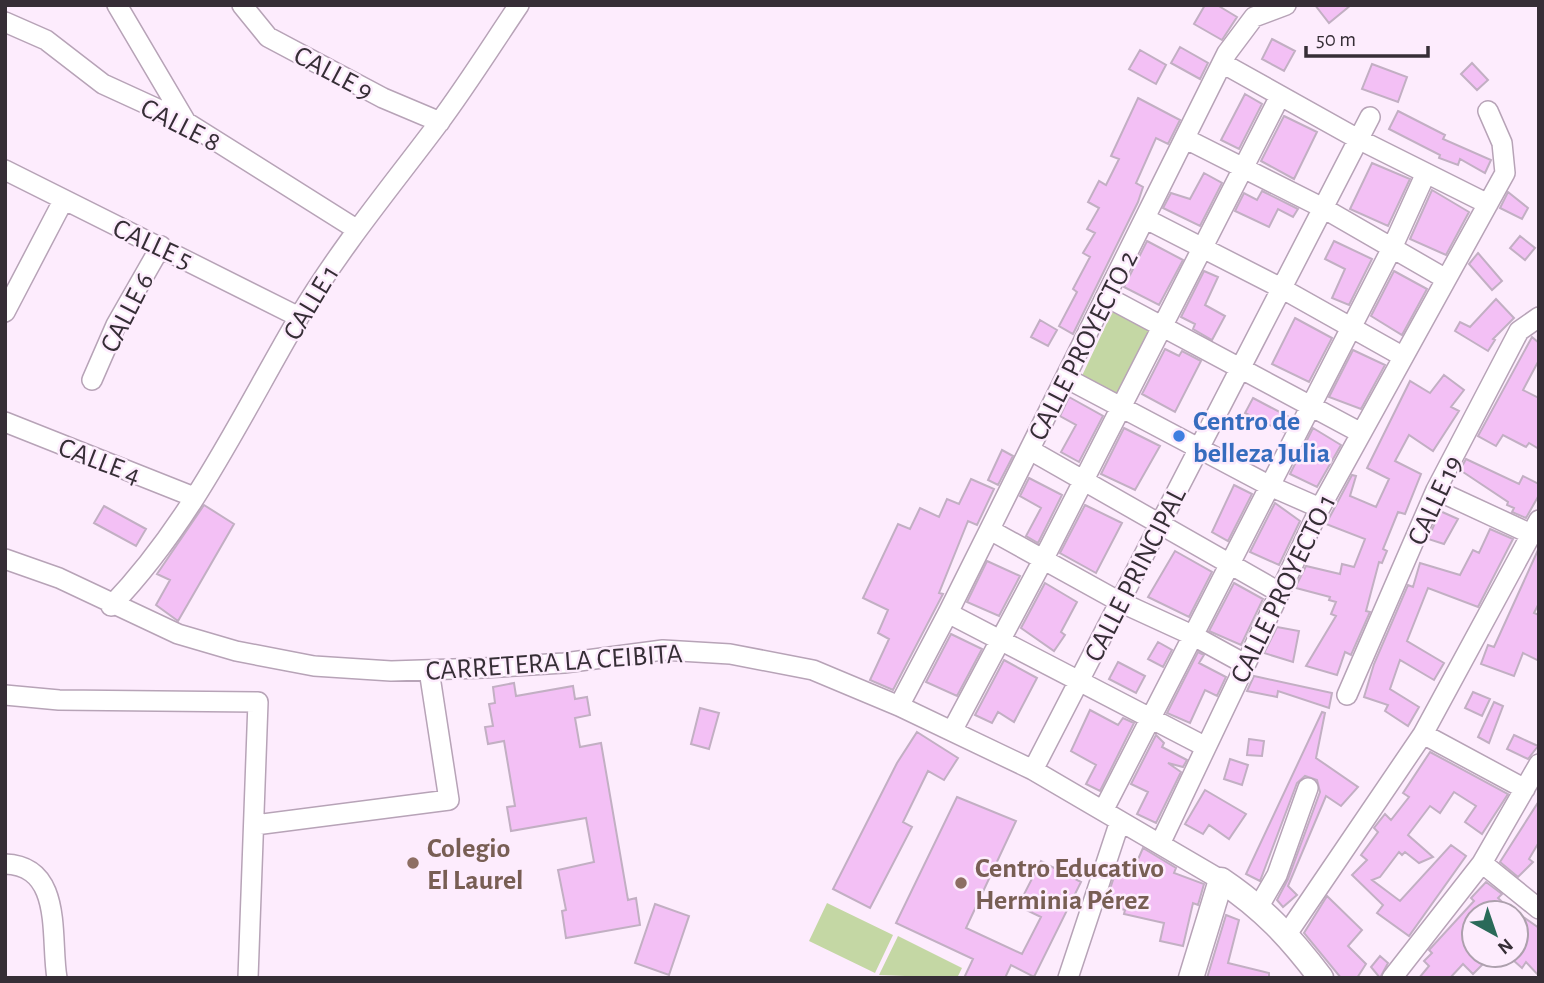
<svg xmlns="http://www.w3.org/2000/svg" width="1544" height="983" font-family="'Alegreya Sans',sans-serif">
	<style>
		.green { fill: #c4d7a4 }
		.building { fill: #f3c0f5; stroke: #c2afc3; stroke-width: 2 }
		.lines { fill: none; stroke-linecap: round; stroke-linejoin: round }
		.minor-casing { stroke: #b7a3b7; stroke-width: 22 }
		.major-casing { stroke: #b7a3b7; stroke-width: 27 }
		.minor { stroke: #fff; stroke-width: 19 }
		.major { stroke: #fff; stroke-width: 24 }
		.shop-dot { fill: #3f7fe0; stroke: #fdecfd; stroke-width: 2.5 }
		.education-dot { fill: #8d6e63; stroke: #fdecfd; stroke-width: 2.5 }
		.labels { text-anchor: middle; stroke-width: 5; stroke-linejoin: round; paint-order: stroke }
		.street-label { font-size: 28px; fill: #362e36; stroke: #fdecfd }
		.shop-label { font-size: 28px; font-weight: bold; fill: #366cbe; stroke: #fdecfd; text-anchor: start }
		.education-label { font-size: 28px; font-weight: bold; fill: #785e54; stroke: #fdecfd; text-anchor: start }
	</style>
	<rect width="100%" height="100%" fill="#fdecfd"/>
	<path class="green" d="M1114 308 1157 327 1121 398 1080 380Z
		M827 903 893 935 875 973 809 941Z
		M898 936 962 968 957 978 879 975Z"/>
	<path class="building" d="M1205 5H1217L1237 17 1222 40 1194 24Z
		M1315 5H1351L1329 23Z
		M1272 39 1295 51 1284 71 1262 59Z
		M1180 47 1208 63 1200 79 1171 63Z
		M1140 50 1166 65 1156 84 1129 69Z
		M1472 63 1488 80 1477 90 1461 74Z
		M1372 64 1407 77 1398 102 1362 89Z
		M1245 94 1262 104 1239 149 1221 140Z
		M1138 98 1180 120 1168 144 1156 138 1136 183 1143 187 1138 202 1073 334 1059 326 1077 292 1073 289 1090 257 1083 253 1095 233 1087 229 1099 208 1088 202 1099 181 1106 185 1119 159 1111 156Z
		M1398 111 1445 135 1443 139 1491 160 1485 173 1460 159 1458 165 1439 158 1440 155 1389 129Z
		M1284 116 1317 132 1294 179 1261 161Z
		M1372 163 1410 179 1388 226 1350 209Z
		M1204 173 1222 183 1200 226 1163 208 1171 193 1190 199Z
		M1432 190 1469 212 1446 255 1410 239Z
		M1262 191 1298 209 1293 217 1278 209 1269 227 1235 211 1244 193 1257 200Z
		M1508 192 1528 208 1522 219 1500 208Z
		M1520 236 1535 248 1525 260 1510 248Z
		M1147 241 1183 260 1159 305 1124 287Z
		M1334 241 1372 259 1349 305 1332 298 1345 269 1325 259Z
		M1478 253 1502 281 1492 290 1469 264Z
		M1204 271 1218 277 1205 305 1225 316 1212 340 1193 329 1195 324 1181 317Z
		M1394 271 1427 289 1402 335 1371 316Z
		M1496 299 1514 318 1493 339 1495 340 1488 351 1455 331 1460 322 1470 327Z
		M1295 318 1332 338 1309 382 1272 364Z
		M1040 320 1057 330 1048 346 1031 337Z
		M1532 337 1539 343V360L1523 390 1539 398V449L1529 443 1526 447 1503 435 1496 446 1478 436Z
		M1165 349 1179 356 1182 351 1201 361 1175 412 1142 394Z
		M1353 350 1385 365 1361 409 1329 397Z
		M1444 375 1464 390 1451 407 1459 411 1433 451 1409 435 1395 461 1421 474 1405 514 1398 512 1383 549 1387 551 1382 563 1379 562 1366 611 1370 612 1351 655 1345 652 1337 675 1306 666 1336 616 1331 614 1336 602 1329 600 1330 597 1296 588 1297 584 1306 566 1340 574 1342 564 1354 567 1365 539 1326 524 1352 475 1356 476 1350 496 1376 507 1389 479 1367 468 1410 381 1430 393Z
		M1069 397 1103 416 1079 462 1061 452 1076 425 1060 416Z
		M1253 398 1291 418 1284 432 1245 413Z
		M1124 428 1160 446 1135 490 1101 474Z
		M1313 428 1341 445 1317 487 1290 474Z
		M1002 450 1013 456 998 485 988 480Z
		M1466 459 1519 484 1523 476 1539 484V495L1526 518 1512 512 1514 508 1507 505 1508 502 1460 470Z
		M1029 478 1062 495 1038 543 1026 536 1041 508 1020 496Z
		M971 479 994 489 977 525 968 521 939 593 943 594 893 690 870 680 889 639 878 633 888 610 863 598 898 524 910 529 920 508 939 517 947 499 959 504Z
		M1234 485 1252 494 1228 541 1212 532Z
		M1275 503 1300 521 1279 565 1250 552Z
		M204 505 234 524 178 621 156 605 170 580 157 574Z
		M1085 505 1122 523 1096 573 1060 553Z
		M104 506 146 529 136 546 94 523Z
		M1440 511 1458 519 1444 544 1428 539Z
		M1490 529 1513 539 1478 607 1428 588 1407 641 1444 663 1434 680 1400 660 1390 689 1419 707 1408 726 1385 711 1388 705 1364 697 1374 664 1408 585 1413 587 1420 563 1460 575 1473 550 1479 553Z
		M1538 550 1539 603 1534 613 1539 615V661L1523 653 1514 676 1481 664 1488 645 1494 647Z
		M1175 551 1212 572 1189 617 1148 597Z
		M987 561 1020 576 999 616 967 602Z
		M1045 583 1077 602 1061 632 1065 635 1054 651 1021 628Z
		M1234 583 1263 599 1241 645 1209 631Z
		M1277 627 1299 631 1293 662 1264 653Z
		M951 634 982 649 957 696 926 682Z
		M1158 642 1172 650 1163 667 1148 659Z
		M1198 652 1204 655 1199 663 1226 677 1217 696 1205 690 1190 723 1167 713Z
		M1004 660 1037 678 1014 722 998 712 992 723 975 715Z
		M1118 662 1145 676 1136 693 1109 679Z
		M1254 676 1332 693 1329 708 1278 691 1277 697 1247 691Z
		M514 683 516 696 573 686 575 699 587 697 590 715 575 718 580 747 601 743 628 900 636 898 640 925 566 938 562 911 566 910 558 870 594 862 586 818 511 831 507 807 515 806 504 741 488 744 485 727 493 726 489 704 495 703 493 687Z
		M1473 692 1490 699 1482 716 1465 708Z
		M1494 702 1503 706 1489 743 1478 737Z
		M700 708 719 713 709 749 691 744Z
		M1090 710 1118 725 1123 718 1134 723 1100 791 1086 784 1096 765 1071 751Z
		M1322 712 1325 713 1316 758 1358 787 1341 806 1326 796 1288 886 1297 895 1283 907 1277 900 1288 879 1320 792 1317 780 1305 776 1297 783 1260 881 1246 874Z
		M917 732 958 758 944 780 928 771 903 822 912 827 870 908 833 889 897 763Z
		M1156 735 1164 743 1162 747 1187 760 1183 767 1168 763 1181 772 1156 823 1137 814 1148 792 1131 784Z
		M1514 735 1538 746 1528 759 1507 749Z
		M1249 739 1264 741 1262 756 1247 755Z
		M1430 752 1508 794 1482 834 1465 822 1476 806 1454 792 1440 813 1430 806 1408 835 1433 857 1419 863 1405 852 1402 855 1399 852 1380 877 1372 880 1400 901 1451 845 1466 856 1409 936 1377 913 1383 905 1352 875 1367 860 1361 855 1378 832 1374 828 1385 814 1391 820 1409 797 1403 793Z
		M1230 759 1248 765 1242 785 1224 779Z
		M1205 790 1246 814 1229 839 1209 825 1203 834 1185 824Z
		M957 797 1016 821 966 928 1022 954 1041 917 1018 906 1041 861 1081 882 1034 977 1011 965 1005 978H964L973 959 896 923Z
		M1539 801V842L1529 859 1533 862 1518 877 1500 862Z
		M1143 848 1176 868 1174 873 1204 884 1198 905 1193 903 1183 946 1160 941 1164 923 1124 914 1125 910 1105 904 1117 868 1132 873Z
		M1486 882 1502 894 1498 898 1514 913H1474V955H1480L1486 961 1473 974 1463 964 1450 978H1419L1429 966 1424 961 1432 953 1429 950 1474 901 1471 898Z
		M1327 896 1362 930 1348 946 1366 964 1357 978H1341L1304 933Z
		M655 904 689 916 669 975 635 963Z
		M1516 912 1539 928V976L1526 962 1522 968 1513 960V955L1523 946 1516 941Z
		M1226 915 1239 920 1228 963 1269 973V978H1207Z
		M1380 956 1388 963 1380 978 1371 967Z"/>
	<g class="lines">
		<g class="minor-casing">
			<path id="minor" d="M117 5 186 122
				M242 5 268 37 383 98 440 122
				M5 22 46 40 103 84 186 122 356 229
				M1222 63 1358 139 1488 204
				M1186 139 1323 208 1446 279
				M5 170 299 317
				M1146 219 1281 288 1402 356
				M1107 297 1361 433
				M5 312 63 201
				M1066 378 1270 486 1320 508
				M92 380 116 325 161 246
				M5 422 194 497
				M1030 450 1279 592
				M1436 490 1531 534
				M990 530 1120 602 1192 635 1245 664
				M5 559 59 578 178 634 236 651 314 666 391 671 484 668 564 663 663 650 730 654 813 670 899 706 1033 770 1221 880
				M111 606C192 522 241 416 299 317 340 248 390 188 438 124 467 85 492 45 519 5
				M948 613 1206 747
				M5 695 59 700 258 702 248 978
				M1347 695 1436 490 1519 331 1539 317
				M899 706 948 613 1227 53 1254 17 1286 5
				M952 731 1043 560 1280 96
				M1423 734 1525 789
				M1033 770 1370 117
				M1103 811 1392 248 1426 173
				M255 825 449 800 429 670
				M1160 844 1320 508 1505 173 1502 143 1488 111
				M1482 863 1539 909
				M5 864C64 866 50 938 57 978
				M1259 906 1277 875 1308 788
				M1287 934 1423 734 1539 520
				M1068 978 1120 821
				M1392 978 1482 863 1539 764"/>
		</g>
		<g class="major-casing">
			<path id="major" d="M1191 978 1221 880C1264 909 1290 937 1321 978"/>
		</g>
		<use href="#minor" class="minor"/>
		<use href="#major" class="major"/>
	</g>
	<circle class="shop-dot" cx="1179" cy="436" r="7"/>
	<g class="education-dot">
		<circle cx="413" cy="863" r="7"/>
		<circle cx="961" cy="883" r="7"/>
	</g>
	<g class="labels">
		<g class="street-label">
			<text transform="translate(334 72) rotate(28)" y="10">CALLE 9</text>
			<text transform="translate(181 124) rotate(27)" y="10">CALLE 8</text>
			<text transform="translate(153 243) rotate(25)" y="10">CALLE 5</text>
			<text transform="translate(310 302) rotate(-59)" y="10">CALLE 1</text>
			<text transform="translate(126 312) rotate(-63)" y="10">CALLE 6</text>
			<text transform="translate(1082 345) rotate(-63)" y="10">CALLE PROYECTO 2</text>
			<text transform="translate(100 460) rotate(21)" y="10">CALLE 4</text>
			<text transform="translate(1434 500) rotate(-65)" y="10">CALLE 19</text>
			<text transform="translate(1134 574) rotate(-63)" y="10">CALLE PRINCIPAL</text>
			<text transform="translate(1282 588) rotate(-64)" y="10">CALLE PROYECTO 1</text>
			<text transform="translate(554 661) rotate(-4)" y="10">CARRETERA LA CEIBITA</text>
		</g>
		<g class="shop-label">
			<text x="1193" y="430">Centro de<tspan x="1193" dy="32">belleza Julia</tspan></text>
		</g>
		<g class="education-label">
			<text x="427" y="857">Colegio<tspan x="427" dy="32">El Laurel</tspan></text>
			<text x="975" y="877">Centro Educativo<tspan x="975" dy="32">Herminia Pérez</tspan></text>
		</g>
	</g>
	<rect width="1544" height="983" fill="none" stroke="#362e36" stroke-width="14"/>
	<g transform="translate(1495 934) rotate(140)"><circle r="33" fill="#fdecfd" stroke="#ada0ad" stroke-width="2"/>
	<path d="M0-5L12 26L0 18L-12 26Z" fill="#2a6a59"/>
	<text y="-10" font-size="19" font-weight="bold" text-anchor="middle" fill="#362e36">N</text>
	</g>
	<path d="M1306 46v10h122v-10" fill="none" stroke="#362e36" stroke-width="3.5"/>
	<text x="1316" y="46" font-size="21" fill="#362e36" stroke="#fdecfd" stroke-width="5" paint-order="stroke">50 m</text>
</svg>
